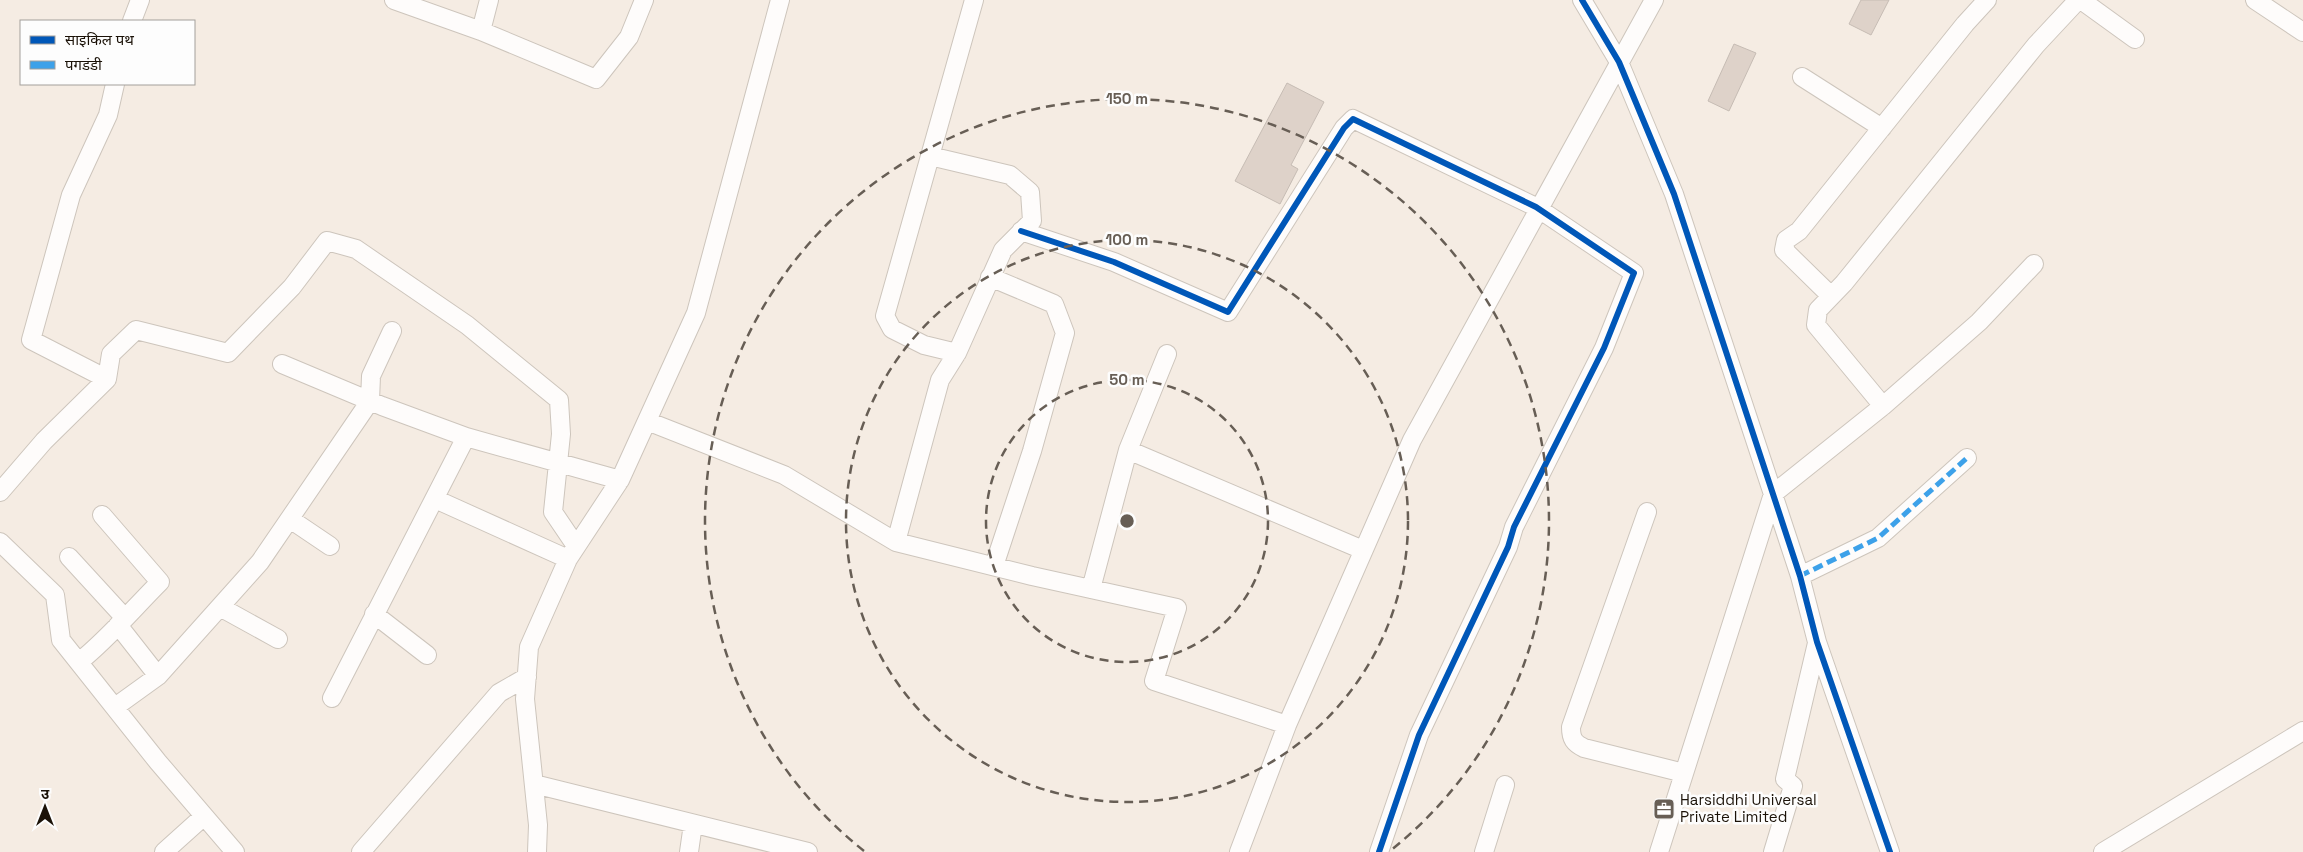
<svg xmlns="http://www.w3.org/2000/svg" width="2303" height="852" font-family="'Space Grotesk','Noto Sans Devanagari',sans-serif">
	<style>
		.building { fill: #ded2c9; stroke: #c6bcb4 }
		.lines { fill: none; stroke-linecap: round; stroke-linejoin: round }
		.street-casing { stroke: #cdc5bc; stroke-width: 20 }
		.street { stroke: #fefcfb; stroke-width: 18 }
		.quiet { stroke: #3da1e9; stroke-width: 5; stroke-dasharray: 10 5; stroke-linecap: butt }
		.cycleway-casing { stroke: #fdfdfd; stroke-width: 9 }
		.cycleway { stroke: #0057b8; stroke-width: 6 }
		.ring { fill: none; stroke: #675e55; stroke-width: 2.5; stroke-dasharray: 9 6 }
		.labels { text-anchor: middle; stroke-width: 5; stroke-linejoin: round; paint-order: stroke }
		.poi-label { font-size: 15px; fill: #1b1208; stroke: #fdfdfd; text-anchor: start }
		.centre { fill: #675e55; stroke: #fdfdfd; stroke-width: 2.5 }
		.ring-label { font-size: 15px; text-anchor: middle; font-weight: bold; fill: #675e55; stroke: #fdfdfd; stroke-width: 5; stroke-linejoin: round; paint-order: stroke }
	</style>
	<rect width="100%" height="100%" fill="#f5ece3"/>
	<path class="building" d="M1861 0H1889L1871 35 1849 24Z
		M1734 44 1756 53 1729 111 1708 101Z
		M1287 83 1324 102 1291 165 1298 169 1280 204 1235 181Z"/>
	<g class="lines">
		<g class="street-casing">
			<path id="street" d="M394 0 481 31 596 79 629 37 644 0
				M1582 0 1619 62 1674 194 1800 576 1817 642 1890 852
				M2081 0 2135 39
				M2255 0 2303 32
				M132 21 140 0
				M481 31 489 0
				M1802 77 1882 128
				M1021 231 1114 262 1228 312 1344 128 1353 119 1536 207 1634 273 1604 348 1514 527 1508 547 1419 735 1379 852
				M990 277 1054 304 1065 333 1032 451 994 566
				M1831 296 1784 250 1786 240 1799 231 1965 24 1987 0
				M957 353 924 345 892 329 885 316 974 0
				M282 364 382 406 466 437
				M107 379 111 354 136 330 228 353 292 287 327 241 356 249 467 325 559 400 561 434 553 512 576 546
				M1883 406 1816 325 1818 310 1844 283 2036 45 2078 0
				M647 421 784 475 896 542 1032 576 1177 608 1154 681 1287 725
				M1128 450 1363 550
				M0 492 44 441 107 379 31 340 71 195 108 115 115 84
				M435 499 568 559
				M1647 512 1571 727C1571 739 1574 743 1584 748L1684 773
				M290 519 330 546
				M0 542 55 595 61 640 158 762 235 852
				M896 542 940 380 957 353 1003 250 1032 221 1030 192 1010 175 930 156
				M69 557 124 617
				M1800 576 1878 538 1967 458
				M1091 589 1128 450 1167 354
				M220 607 278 639
				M374 614 427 655
				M118 625 158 676
				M79 662C108 639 133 609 160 582L102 515
				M332 698 466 437 620 480
				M115 707 158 676 260 562 370 401 371 376 392 331
				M534 784 808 852
				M164 852 204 816
				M361 852 499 693 527 677
				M537 852 538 825 525 699 529 647 568 559 620 480 696 313 780 0
				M689 852 693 824
				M1239 852 1287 725 1412 440 1654 0
				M1484 852 1505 785
				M1659 852 1773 494 1883 406 1979 322 2034 264
				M1773 852 1793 786 1785 779 1817 643
				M2103 852 2303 731"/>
		</g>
		<use href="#street" class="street"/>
		<path class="quiet" d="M1800 576 1878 538 1967 458"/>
		<g class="cycleway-casing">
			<path id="cycleway" d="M1582 0 1619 62 1674 194 1800 576 1817 642 1890 852
				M1021 231 1114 262 1228 312 1344 128 1353 119 1536 207 1634 273 1604 348 1514 527 1508 547 1419 735 1379 852"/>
		</g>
		<use href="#cycleway" class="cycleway"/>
	</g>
	<g class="ring">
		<circle cx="1127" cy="521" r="141"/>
		<circle cx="1127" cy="521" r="281"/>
		<path d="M864 851A422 422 0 1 1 1390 851"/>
	</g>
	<defs>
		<g id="office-square" transform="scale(1.125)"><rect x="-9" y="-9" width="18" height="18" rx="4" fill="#675e55" stroke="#fdfdfd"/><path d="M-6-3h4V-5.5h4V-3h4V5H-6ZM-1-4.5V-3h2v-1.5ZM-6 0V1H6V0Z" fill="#fff"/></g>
	</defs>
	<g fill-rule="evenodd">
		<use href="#office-square" x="1664" y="809"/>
	</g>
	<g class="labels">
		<g class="poi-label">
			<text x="1680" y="805">Harsiddhi Universal<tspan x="1680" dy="17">Private Limited</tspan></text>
		</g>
	</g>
	<circle cx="1127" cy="521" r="8" class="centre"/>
	<g class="ring-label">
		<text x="1127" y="104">150 m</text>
		<text x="1127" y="245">100 m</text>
		<text x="1127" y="385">50 m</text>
	</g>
	<rect x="20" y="20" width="175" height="65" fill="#fdfdfd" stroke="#a39f9b"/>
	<rect x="30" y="36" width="25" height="8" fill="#0057b8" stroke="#a39f9b"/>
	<text x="65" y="45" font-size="15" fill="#1b1208">साइकिल पथ</text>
	<rect x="30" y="61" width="25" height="8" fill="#3da1e9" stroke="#a39f9b"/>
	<text x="65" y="70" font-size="15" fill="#1b1208">पगडंडी</text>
	<g transform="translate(45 807)" stroke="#fdfdfd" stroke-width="4" paint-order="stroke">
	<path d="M0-4L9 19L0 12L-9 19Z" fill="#1b1208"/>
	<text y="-8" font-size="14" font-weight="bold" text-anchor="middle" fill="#1b1208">उ</text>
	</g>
</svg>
